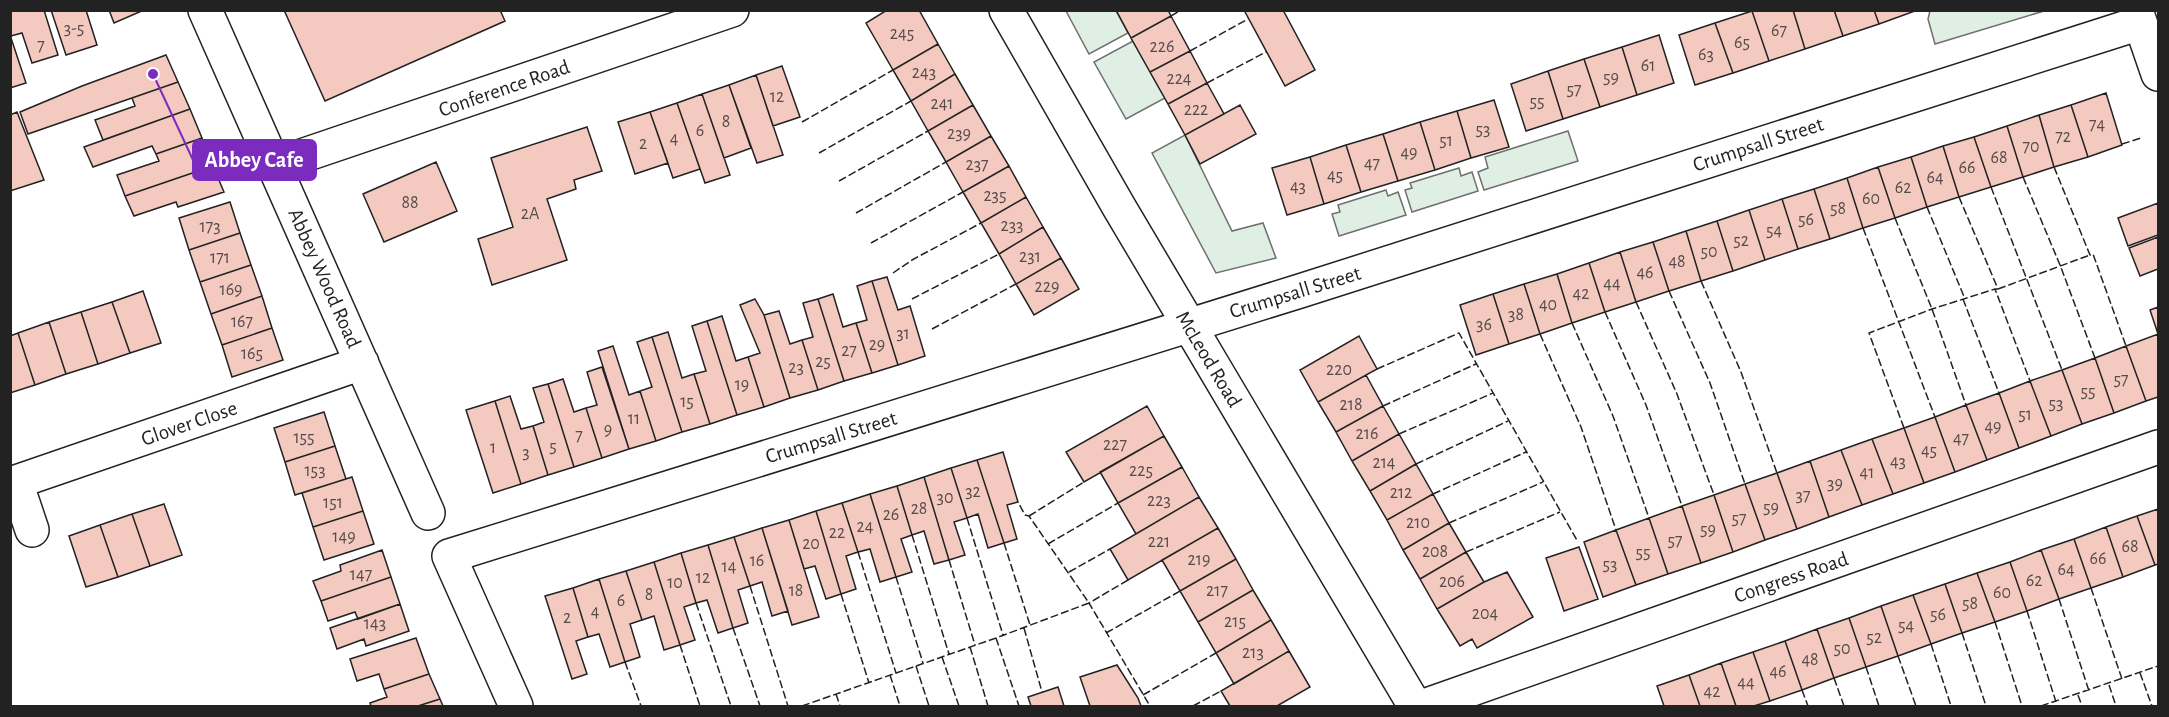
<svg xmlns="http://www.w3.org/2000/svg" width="2169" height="717" font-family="'Alegreya Sans',sans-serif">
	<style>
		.green { fill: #e0efe3; stroke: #6f6f6f; stroke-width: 1.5 }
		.building { fill: #f3c9c0; stroke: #222; stroke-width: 1.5 }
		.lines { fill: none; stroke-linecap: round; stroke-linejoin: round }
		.street-casing { stroke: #222; stroke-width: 36 }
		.secondary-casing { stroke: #222; stroke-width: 36 }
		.street { stroke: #fff; stroke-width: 33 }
		.secondary { stroke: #fff; stroke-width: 33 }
		.fence { stroke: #222; stroke-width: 1.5; stroke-dasharray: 8 3; stroke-linecap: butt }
		.labels { text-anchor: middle; stroke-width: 4.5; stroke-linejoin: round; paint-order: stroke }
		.number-label { font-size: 18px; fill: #564c4a }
		.street-label { font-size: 21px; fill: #222; stroke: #fff }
		.leader { fill: none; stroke: #7b2cbf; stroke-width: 2 }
		.callout-dot { fill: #7b2cbf; stroke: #fff; stroke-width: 2 }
		.callout { fill: #7b2cbf; stroke: #7b2cbf; stroke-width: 2 }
		.callout-label { font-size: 22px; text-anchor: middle; font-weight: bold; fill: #fff }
	</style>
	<rect width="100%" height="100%" fill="#fff"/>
	<path class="green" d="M1066 11H1116L1128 33 1089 54Z
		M1930 11V10L2044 11 1935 44 1928 19Z
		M1133 41 1165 98 1126 119 1094 62Z
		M1568 131 1578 161 1484 190 1478 172 1488 168 1485 157Z
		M1185 135 1232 231 1263 223 1276 258 1216 273 1152 153Z
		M1459 168 1461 176 1472 172 1478 191 1412 212 1405 190 1412 188 1410 183Z
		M1386 190 1388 196 1398 192 1406 215 1339 236 1332 214 1340 212 1338 205Z"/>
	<path class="building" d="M10 10H44L58 55 32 63 22 33 11 36Z
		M51 10H86L97 45 66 55Z
		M109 10H144L114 23Z
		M284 10H500L505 21 325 101Z
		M887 10H919L938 44 893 70 866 23Z
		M1116 10H1168L1171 16 1131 38Z
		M1244 10H1283L1315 70 1285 86Z
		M1793 10 1805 49 1769 61 1752 11Z
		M1793 10H1834L1843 36 1805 49Z
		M1834 10H1874L1879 24 1843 36Z
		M1874 10H1915V11L1879 24Z
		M1752 11 1769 61 1733 73 1715 23Z
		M1171 16 1190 51 1150 72 1131 38Z
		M1715 23 1733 73 1695 85 1679 35Z
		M10 35 26 83 10 88Z
		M1659 35 1674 83 1637 95 1622 47Z
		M938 44 955 74 911 101 893 70Z
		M1622 47 1637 95 1600 107 1584 59Z
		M1190 51 1207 83 1168 104 1150 72Z
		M166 55 178 82 28 134 20 112 82 86Z
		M1584 59 1600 107 1563 119 1548 71Z
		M782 66 800 117 773 126 756 75Z
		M1548 71 1563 119 1526 131 1511 84Z
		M955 74 973 105 928 131 911 101Z
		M756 75 783 155 757 163 729 85Z
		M178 82 190 109 103 140 95 120 135 106 132 98Z
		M1207 83 1224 114 1185 135 1168 104Z
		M729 85 751 148 724 158 702 94Z
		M2106 93 2122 145 2088 157 2071 105Z
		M702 94 730 175 705 183 677 103Z
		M1494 100 1509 147 1471 158 1457 111Z
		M677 103 700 169 673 178 650 112Z
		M973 105 991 136 946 162 928 131Z
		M1240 105 1256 134 1200 164 1185 135Z
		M2071 105 2088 157 2054 167 2039 115Z
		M190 109 202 138 156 154 152 146 93 167 84 147Z
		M1457 111 1471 158 1435 170 1420 122Z
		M17 112 44 180 10 191V115Z
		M650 112 668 163 635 174 618 122Z
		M2039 115 2054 167 2023 177 2007 126Z
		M1420 122 1435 170 1398 181 1383 134Z
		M2007 126 2023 177 1991 187 1974 137Z
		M587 127 602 171 574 180 576 189 547 199 567 260 492 285 478 239 513 227 491 158Z
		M1383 134 1398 181 1361 192 1346 145Z
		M991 136 1009 166 963 192 946 162Z
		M1974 137 1991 187 1959 197 1943 146Z
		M202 138 213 166 125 196 117 175 159 161 156 154Z
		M1346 145 1361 192 1324 204 1310 157Z
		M1943 146 1959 197 1927 207 1911 157Z
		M1310 157 1324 204 1287 215 1272 168Z
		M1911 157 1927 207 1895 218 1878 167Z
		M436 162 457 211 384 242 363 194Z
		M213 166 224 192 178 207 176 202 134 216 125 196Z
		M1009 166 1026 197 981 223 963 192Z
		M1878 167 1895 218 1863 228 1847 178Z
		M1847 178 1863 228 1830 239 1814 189Z
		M1814 189 1830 239 1798 249 1782 199Z
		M1026 197 1043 227 999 254 981 223Z
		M1782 199 1798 249 1765 260 1749 210Z
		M230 202 240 233 189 250 179 218Z
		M2158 203V235L2128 246 2118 218Z
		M1749 210 1765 260 1733 271 1717 221Z
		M1717 221 1733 271 1701 281 1686 231Z
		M1043 227 1061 258 1016 284 999 254Z
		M1686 231 1701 281 1669 291 1653 242Z
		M240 233 251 265 200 282 189 250Z
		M2158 237V269L2140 276 2129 248Z
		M1653 242 1669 291 1636 302 1620 252Z
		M1620 252 1636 302 1605 312 1589 263Z
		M1061 258 1079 289 1034 315 1016 284Z
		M1589 263 1605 312 1572 323 1557 274Z
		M251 265 262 296 211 314 200 282Z
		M1557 274 1572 323 1540 334 1524 284Z
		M887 277 898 310 910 306 925 356 898 365 872 281Z
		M872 281 898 365 872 373 856 323 867 320 857 286Z
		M1524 284 1540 334 1509 344 1493 294Z
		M143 291 161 343 130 353 112 302Z
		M833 294 843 327 856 323 872 373 844 381 818 299Z
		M1493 294 1509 344 1476 355 1460 305Z
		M262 296 272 328 222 345 211 314Z
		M755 299 764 315 790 398 764 407 748 357 760 353 740 305Z
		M818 299 844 381 818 390 802 340 813 337 803 303Z
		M112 302 130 353 98 364 81 312Z
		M2158 307V334L2150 310Z
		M779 311 790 344 802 340 818 390 790 398 764 315Z
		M81 312 98 364 66 374 49 322Z
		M722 316 736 361 748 357 764 407 737 415 707 321Z
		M707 321 737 415 710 424 694 374 706 371 692 326Z
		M49 322 66 374 35 385 18 333Z
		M272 328 283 360 232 377 222 345Z
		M668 332 682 378 694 374 710 424 682 432 652 337Z
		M18 333 35 385 10 393V336Z
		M2158 334V397L2146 401 2126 346Z
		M1359 336 1377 369 1318 402 1300 370Z
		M652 337 682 432 656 441 640 391 652 387 637 342Z
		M613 346 629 395 640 391 656 441 629 449 598 351Z
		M2126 346 2146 401 2114 413 2095 358Z
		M2095 358 2114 413 2082 424 2062 370Z
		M602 367 629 449 602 458 586 408 597 405 587 372Z
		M2062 370 2082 424 2051 436 2030 381Z
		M1366 375 1383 406 1336 432 1318 402Z
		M563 379 574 412 586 408 602 458 574 467 548 384Z
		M2030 381 2051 436 2019 448 1999 393Z
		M548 384 574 467 548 475 533 426 544 422 533 388Z
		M1999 393 2019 448 1987 460 1966 405Z
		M510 396 521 429 533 426 548 475 521 484 495 401Z
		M495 401 521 484 493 493 466 410Z
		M1966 405 1987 460 1955 472 1935 417Z
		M1147 406 1164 436 1084 482 1066 452Z
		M1383 406 1399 434 1352 461 1336 432Z
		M324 412 335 446 285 462 274 428Z
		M1935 417 1955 472 1924 483 1904 428Z
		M1904 428 1924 483 1893 494 1872 439Z
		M1399 434 1416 464 1370 491 1352 461Z
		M1164 436 1182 467 1118 503 1100 472Z
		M1872 439 1893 494 1862 505 1841 450Z
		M335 446 346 479 295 495 285 462Z
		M1841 450 1862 505 1829 517 1810 461Z
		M1003 452 1018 502 1007 505 1017 539 1004 543 977 460Z
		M977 460 1004 543 988 548 978 514 967 518 951 468Z
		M1810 461 1829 517 1797 529 1777 473Z
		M1416 464 1433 494 1387 520 1370 491Z
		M1182 467 1199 497 1136 534 1118 503Z
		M951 468 967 518 954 522 965 555 949 560 924 477Z
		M1777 473 1797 529 1765 540 1745 484Z
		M352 477 363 511 313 527 302 493Z
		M924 477 949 560 934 564 924 531 912 535 897 486Z
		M1745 484 1765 540 1733 552 1714 495Z
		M897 486 912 535 901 539 912 572 896 577 870 494Z
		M870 494 896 577 880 582 870 549 858 552 842 503Z
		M1433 494 1449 523 1403 550 1387 520Z
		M1714 495 1733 552 1701 563 1682 506Z
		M1199 497 1218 528 1128 580 1110 549Z
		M842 503 858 552 846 556 856 589 841 594 816 511Z
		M164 504 182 555 150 566 132 514Z
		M1682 506 1701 563 1668 574 1649 518Z
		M2158 509V564L2155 565 2137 516Z
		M363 511 374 544 324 560 313 527Z
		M816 511 841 594 826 599 815 566 804 569 789 520Z
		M132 514 150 566 118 577 100 525Z
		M2137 516 2155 565 2123 577 2106 527Z
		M1649 518 1668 574 1636 585 1616 530Z
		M789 520 819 617 792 625 762 528Z
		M1449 523 1466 552 1420 579 1403 550Z
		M100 525 118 577 86 587 69 536Z
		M2106 527 2123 577 2091 588 2074 539Z
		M762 528 788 611 772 616 762 582 750 586 734 537Z
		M1218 528 1236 559 1180 591 1162 560Z
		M1616 530 1636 585 1603 597 1584 542Z
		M734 537 750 586 738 590 748 623 733 628 708 545Z
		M2074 539 2091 588 2059 599 2041 550Z
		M708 545 733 628 718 633 707 600 696 603 681 553Z
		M1579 547 1598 599 1564 611 1546 558Z
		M382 550 391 577 321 601 313 581 341 571 340 565Z
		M2041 550 2059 599 2027 611 2010 562Z
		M1466 552 1484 582 1437 609 1420 579Z
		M681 553 696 603 684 607 695 640 680 645 654 562Z
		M1236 559 1253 590 1198 622 1180 591Z
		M654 562 680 645 664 650 654 616 642 620 626 571Z
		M2010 562 2027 611 1995 622 1977 573Z
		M626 571 642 620 630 624 640 657 625 662 599 579Z
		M1507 572 1533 617 1477 648 1472 639 1460 646 1437 609 1484 582Z
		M1977 573 1995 622 1962 633 1945 584Z
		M391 577 400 604 358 619 355 612 328 621 321 601Z
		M599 579 625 662 610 667 599 634 588 637 573 588Z
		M1945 584 1962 633 1931 644 1913 595Z
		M573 588 588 637 576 641 587 674 572 679 545 596Z
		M1253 590 1271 620 1216 653 1198 622Z
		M1913 595 1931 644 1898 656 1881 606Z
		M400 604 409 631 366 646 364 639 337 649 330 628Z
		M1881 606 1898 656 1866 667 1849 618Z
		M1849 618 1866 667 1834 678 1817 629Z
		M1271 620 1289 651 1234 684 1216 653Z
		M1817 629 1834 678 1802 690 1785 641Z
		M416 638 429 674 384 689 379 674 357 681 350 659Z
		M1785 641 1802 690 1770 701 1753 652Z
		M1289 651 1310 687 1277 706H1230L1221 691Z
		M1753 652 1770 701 1754 706H1736L1721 663Z
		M1721 663 1736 706H1700L1689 675Z
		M1117 665 1138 698 1141 706H1090L1080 677Z
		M429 674 440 699 418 706H371L370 703 387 697 384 689Z
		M1689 675 1700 706H1664L1657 686Z
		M1058 687 1064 706H1031L1028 697Z
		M440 699 443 706H418Z"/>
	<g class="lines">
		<g class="street-casing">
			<path id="street" d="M205 10 428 513
				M2136 10 2158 74
				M275 165 732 10
				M32 530 16 482 362 363
				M516 706 449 556 1300 291 2140 23
				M1424 706 2158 447"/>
		</g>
		<g class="secondary-casing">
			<path id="secondary" d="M1006 10 1119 207 1415 706"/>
		</g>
		<use href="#street" class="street"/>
		<use href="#secondary" class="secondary"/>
		<path class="fence" d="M1171 16 1181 10
			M1190 51 1248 19
			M1207 83 1266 52
			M802 122 893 70
			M2122 144 2141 138
			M819 153 911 101
			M2054 167 2090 255 2093 254 2126 346
			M2023 177 2060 265 2095 358
			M839 181 928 131
			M1991 187 2062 370
			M1959 197 1998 289H1995L2030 381
			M1927 207 1965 299
			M856 213 946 162
			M1895 218 1932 309 1966 405
			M1863 228 1935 417
			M871 243 963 192
			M893 273 912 260 981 223
			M1701 281 1741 372 1777 473
			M1998 289 2090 255
			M1669 291 1710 383 1745 484
			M912 299 999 254
			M1963 299 1999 393
			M1636 302 1677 394 1714 495
			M1605 312 1646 405 1682 506
			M1572 323 1613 416 1649 518
			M932 329 1016 284
			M1540 334 1581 427 1616 530
			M1377 369 1459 333 1578 542
			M1383 406 1476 364
			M1904 428 1869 333 1932 309 1995 289
			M1399 434 1493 393
			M1416 464 1508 421
			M1433 494 1526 452
			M1029 516 1084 482
			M967 518 1003 635
			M1449 523 1543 482
			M912 535 949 654
			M1004 543 1030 625
			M1048 544 1118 503
			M858 552 896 673
			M1466 552 1560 512
			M949 560 975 645
			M1069 572 1110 549
			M896 577 923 663
			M1128 580 1089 603 1150 706
			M750 586 788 706
			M2091 588 2122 679
			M841 594 869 683
			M2059 599 2089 691
			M696 603 731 706
			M2027 611 2056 702
			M1995 622 2022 706
			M733 628 760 706
			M1024 628 1042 692
			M1106 633 1180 591
			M1962 633 1986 706
			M996 638 1019 706
			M1931 644 1951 706
			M680 645 700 706
			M970 647 988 706
			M1898 656 1916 706
			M942 657 959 706
			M625 662 641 706
			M916 666 929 706
			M1866 667 1879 706
			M2140 673 2152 706
			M890 675 900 706
			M1834 678 1844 706
			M2109 685 2116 706
			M1802 690 1808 706
			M836 694 840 706
			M1143 695 1216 653
			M2078 695 2082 706
			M802 706 996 638 1089 603 1029 516 1025 515 1018 502
			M1193 706 1221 691
			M2041 706 2158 666"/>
	</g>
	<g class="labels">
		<g class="number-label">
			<text x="74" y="34">3-5</text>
			<text x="1779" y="36">67</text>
			<text x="902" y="39">245</text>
			<text x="1742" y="48">65</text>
			<text x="41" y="51">7</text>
			<text x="1162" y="52">226</text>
			<text x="1706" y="60">63</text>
			<text x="1648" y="71">61</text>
			<text x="924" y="78">243</text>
			<text x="1611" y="83">59</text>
			<text x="1179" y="84">224</text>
			<text x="1574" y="95">57</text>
			<text x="777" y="102">12</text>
			<text x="1537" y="107">55</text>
			<text x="942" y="109">241</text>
			<text x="1196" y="115">222</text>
			<text x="726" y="127">8</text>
			<text x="2097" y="130">74</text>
			<text x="1483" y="135">53</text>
			<text x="700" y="136">6</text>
			<text x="959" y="139">239</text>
			<text x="2063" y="142">72</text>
			<text x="674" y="144">4</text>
			<text x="1446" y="146">51</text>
			<text x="643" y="149">2</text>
			<text x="2031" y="152">70</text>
			<text x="1409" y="158">49</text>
			<text x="1999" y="163">68</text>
			<text x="1372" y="169">47</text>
			<text x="977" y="170">237</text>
			<text x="1967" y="173">66</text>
			<text x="1335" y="181">45</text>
			<text x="1935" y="183">64</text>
			<text x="1298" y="192">43</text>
			<text x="1903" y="193">62</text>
			<text x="995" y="201">235</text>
			<text x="1871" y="204">60</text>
			<text x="410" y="208">88</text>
			<text x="1838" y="214">58</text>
			<text x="530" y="219">2A</text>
			<text x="1806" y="225">56</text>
			<text x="1012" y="231">233</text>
			<text x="210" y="232">173</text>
			<text x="1774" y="236">54</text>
			<text x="1741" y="246">52</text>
			<text x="1709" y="257">50</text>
			<text x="1030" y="262">231</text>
			<text x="220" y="263">171</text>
			<text x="1677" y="267">48</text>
			<text x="1645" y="278">46</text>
			<text x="1612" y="289">44</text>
			<text x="1047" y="292">229</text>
			<text x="231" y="295">169</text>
			<text x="1581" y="299">42</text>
			<text x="1548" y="310">40</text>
			<text x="1516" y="320">38</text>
			<text x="242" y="327">167</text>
			<text x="1484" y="330">36</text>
			<text x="903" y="339">31</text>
			<text x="877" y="350">29</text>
			<text x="849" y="356">27</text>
			<text x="252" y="359">165</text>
			<text x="823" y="367">25</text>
			<text x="796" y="373">23</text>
			<text x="1339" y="375">220</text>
			<text x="2121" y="385">57</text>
			<text x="742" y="390">19</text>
			<text x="2088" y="397">55</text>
			<text x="687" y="407">15</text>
			<text x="2056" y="409">53</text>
			<text x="1351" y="410">218</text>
			<text x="2025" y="420">51</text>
			<text x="634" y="424">11</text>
			<text x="1993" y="432">49</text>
			<text x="608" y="435">9</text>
			<text x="1367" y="439">216</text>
			<text x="579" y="441">7</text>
			<text x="304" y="443">155</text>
			<text x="1961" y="444">47</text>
			<text x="1115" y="450">227</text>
			<text x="553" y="452">5</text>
			<text x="493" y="453">1</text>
			<text x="1929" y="456">45</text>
			<text x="526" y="458">3</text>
			<text x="1898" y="467">43</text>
			<text x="1384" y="468">214</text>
			<text x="315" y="476">153</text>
			<text x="1141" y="476">225</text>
			<text x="1867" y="478">41</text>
			<text x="1835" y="489">39</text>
			<text x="973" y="497">32</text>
			<text x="1401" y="498">212</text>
			<text x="1803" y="501">37</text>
			<text x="945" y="503">30</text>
			<text x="1159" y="506">223</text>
			<text x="333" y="508">151</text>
			<text x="1771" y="513">59</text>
			<text x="919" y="514">28</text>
			<text x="891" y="520">26</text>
			<text x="1739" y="524">57</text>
			<text x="1418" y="528">210</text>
			<text x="865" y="532">24</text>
			<text x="1708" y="535">59</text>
			<text x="837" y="538">22</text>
			<text x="344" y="542">149</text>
			<text x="1675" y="546">57</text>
			<text x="1159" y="547">221</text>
			<text x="811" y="549">20</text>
			<text x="2130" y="552">68</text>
			<text x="1435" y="557">208</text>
			<text x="1643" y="558">55</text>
			<text x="2098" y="564">66</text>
			<text x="1199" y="565">219</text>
			<text x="757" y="566">16</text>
			<text x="1610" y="570">53</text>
			<text x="729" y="572">14</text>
			<text x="2066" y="575">64</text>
			<text x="361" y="580">147</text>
			<text x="703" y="583">12</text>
			<text x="2034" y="586">62</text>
			<text x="1452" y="587">206</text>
			<text x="675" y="588">10</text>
			<text x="796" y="596">18</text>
			<text x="1217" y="596">217</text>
			<text x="2002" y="598">60</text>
			<text x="649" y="600">8</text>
			<text x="621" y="606">6</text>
			<text x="1970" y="609">58</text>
			<text x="595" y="617">4</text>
			<text x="1485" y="619">204</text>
			<text x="1938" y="620">56</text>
			<text x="567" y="623">2</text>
			<text x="1235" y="627">215</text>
			<text x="375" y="629">143</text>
			<text x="1906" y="631">54</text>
			<text x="1874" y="643">52</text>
			<text x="1842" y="654">50</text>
			<text x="1253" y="658">213</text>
			<text x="1810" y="665">48</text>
			<text x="1778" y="677">46</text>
			<text x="1746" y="688">44</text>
			<text x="1712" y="697">42</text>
		</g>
		<g class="street-label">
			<text transform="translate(504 88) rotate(-19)" y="7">Conference Road</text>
			<text transform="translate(1758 144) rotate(-18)" y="7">Crumpsall Street</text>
			<text transform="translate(325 278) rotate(66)" y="7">Abbey Wood Road</text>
			<text transform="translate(1295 292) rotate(-17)" y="7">Crumpsall Street</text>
			<text transform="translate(1209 359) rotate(59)" y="7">McLeod Road</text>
			<text transform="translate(189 423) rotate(-19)" y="7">Glover Close</text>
			<text transform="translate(831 437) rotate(-17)" y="7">Crumpsall Street</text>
			<text transform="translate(1791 577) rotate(-19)" y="7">Congress Road</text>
		</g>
	</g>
	<path class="leader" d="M153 74L193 160"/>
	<circle class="callout-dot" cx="153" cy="74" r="6"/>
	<rect class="callout" x="193" y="140" width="123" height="40" rx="6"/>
	<g class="callout-label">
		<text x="254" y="167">Abbey Cafe</text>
	</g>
	<rect width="2169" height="717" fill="none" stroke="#222222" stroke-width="24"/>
</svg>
